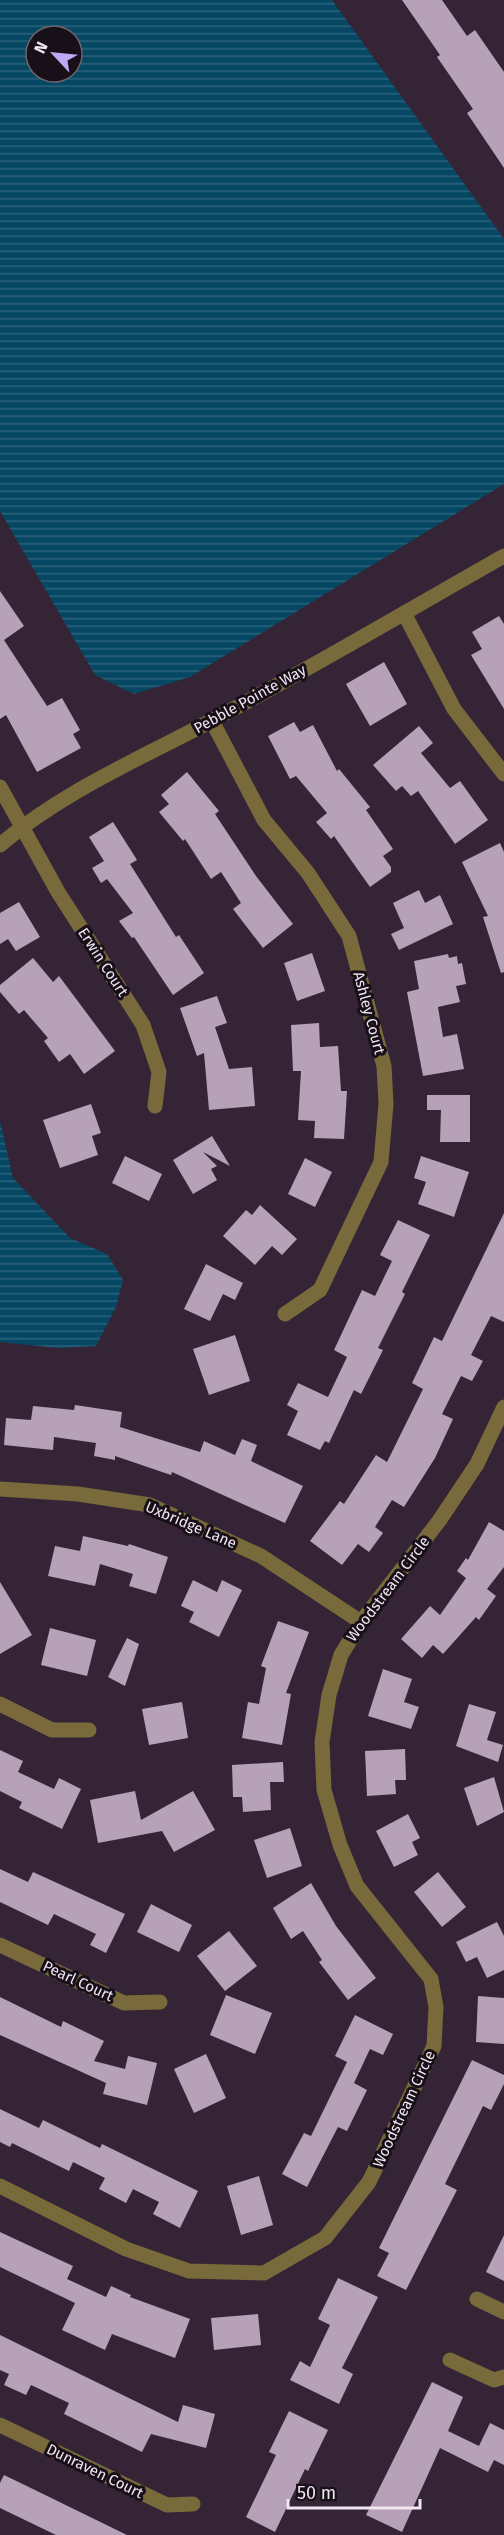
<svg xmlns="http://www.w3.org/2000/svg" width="504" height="2535" font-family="'Fira Sans',sans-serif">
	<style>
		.water { fill: url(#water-rules); fill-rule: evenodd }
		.building { fill: #b7a1b8 }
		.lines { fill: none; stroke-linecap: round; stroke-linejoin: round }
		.minor { stroke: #786a3a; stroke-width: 15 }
		.labels { text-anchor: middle; stroke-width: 6; stroke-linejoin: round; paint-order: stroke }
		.street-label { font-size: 15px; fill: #f1e5f1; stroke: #181019 }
	</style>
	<defs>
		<pattern id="water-rules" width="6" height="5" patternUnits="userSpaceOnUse" patternTransform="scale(1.5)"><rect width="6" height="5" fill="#064863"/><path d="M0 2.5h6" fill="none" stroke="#2b627a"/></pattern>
	</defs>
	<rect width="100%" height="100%" fill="#352436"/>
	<path class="water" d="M0 0H332L504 239V484L190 677 134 694 95 675 0 511ZM36 36H72V72H36Z
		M0 1121 13 1178 70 1238 107 1254 123 1280 116 1307 96 1346 58 1348 0 1342Z"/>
	<path class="building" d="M402 0H442L467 36 475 30 504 72V168L467 113 473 109 437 57 440 55Z
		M0 591 24 626 4 640 47 706 62 698 80 730 73 734 81 748 37 772 6 715 0 719Z
		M499 616 504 624V709L471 655 482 649 472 632Z
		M384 662 407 704 370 726 346 684Z
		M294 722 300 732 313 725 337 771 339 769 370 807 366 810 393 849 383 856 391 867V872L370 887 334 836 331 839 316 822 327 813 296 776 290 779 268 736Z
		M419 726 433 743 421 753 450 788 460 781 488 820 455 844 418 791 411 796 402 786 396 791 373 765Z
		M187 772 219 811 215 814 256 876 293 924 263 948 233 909 241 903 221 872 211 879 185 839 183 841 159 812 169 804 161 795Z
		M113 822 137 860 130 864 176 937 179 935 204 973 173 995 134 937 132 938 119 921 133 913 107 879 101 883 92 868 104 861 89 837Z
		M500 843 504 852V972L501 973 483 917 488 916 462 862Z
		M419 890 425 903 440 895 453 924 399 950 391 934 404 928 393 903Z
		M19 902 40 937 16 951 8 939 0 944V913Z
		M312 953 325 991 297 1001 284 963Z
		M448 954 449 958 457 956 458 964 462 963 466 984 456 986 460 1002 438 1007 443 1037 457 1034 464 1069 423 1076 407 992 419 989 414 961Z
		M33 958 53 982 59 976 115 1051 84 1074 70 1054 59 1062 44 1041 48 1038 24 1010 19 1014 0 992V985Z
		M217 996 227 1023 215 1027 229 1069 252 1067 255 1106 209 1110 204 1053 197 1056 180 1008Z
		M319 1023 320 1047 338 1046 341 1091H347L344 1139 314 1138 315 1121 298 1120 301 1071H293L291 1025Z
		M427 1095H470V1142H440L441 1110H427Z
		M91 1104 101 1133 92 1136 98 1155 60 1168 43 1120Z
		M212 1136 230 1166 203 1152 217 1166 211 1169 217 1180 193 1194 173 1160Z
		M125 1156 162 1174 149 1201 112 1183Z
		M421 1156 469 1172 454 1217 418 1204 426 1182 414 1178Z
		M305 1158 332 1172 315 1207 288 1194Z
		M260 1205 297 1239 282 1255 272 1246 255 1265 223 1236 246 1210 252 1215Z
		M504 1213V1322L491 1316 471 1355 483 1361 472 1381 461 1376 442 1414 453 1419 435 1458 404 1507 392 1500 375 1527 383 1533 369 1552 358 1544 342 1565 310 1541 340 1501 344 1504 376 1455 387 1462 423 1389 412 1383 434 1337 442 1341Z
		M398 1220 430 1235 402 1292 405 1294 378 1348 383 1350 361 1394 354 1390 329 1443 325 1441 320 1450 287 1435 298 1411 287 1405 298 1383 328 1397 347 1357 334 1350 362 1290 375 1296 392 1261 380 1255Z
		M206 1264 243 1283 235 1300 223 1294 210 1321 184 1309Z
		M235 1335 250 1381 209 1395 193 1349Z
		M75 1405 122 1412 120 1427 200 1452 204 1441 235 1455 242 1439 257 1445 251 1461 303 1486 285 1523 172 1472 171 1475 115 1456V1460L94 1456 96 1443 54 1437 53 1450 4 1445 6 1418 31 1420 33 1406 74 1410Z
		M489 1522 504 1531V1567L487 1589 496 1596 479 1620 476 1617 443 1654 433 1645 422 1658 401 1639 430 1606 440 1615 466 1578 457 1571 466 1558 468 1560Z
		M83 1536 128 1546 129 1544 168 1557 156 1594 129 1586 133 1574 100 1564 95 1586 48 1576 55 1546 80 1551Z
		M193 1580 217 1592 222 1580 242 1590 219 1637 189 1622 194 1612 181 1606Z
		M0 1582 32 1635 0 1654Z
		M278 1621 309 1632 286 1693 291 1694 282 1745 242 1738 248 1702 259 1704 266 1668 261 1666Z
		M50 1628 96 1640 87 1676 41 1665Z
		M127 1638 139 1644 125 1686 108 1677Z
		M383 1669 412 1679 404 1702 419 1707 411 1729 368 1716Z
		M182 1702 188 1738 149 1745 142 1709Z
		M469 1704 496 1712 487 1740 503 1745 498 1762 456 1746Z
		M405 1749 406 1780H395L396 1794 367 1796 365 1751Z
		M0 1750 23 1761 18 1772 54 1789 59 1778 81 1789 62 1829 19 1808 22 1802 0 1791Z
		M283 1762 284 1782H270L271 1810 243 1812 242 1797H233L232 1765Z
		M494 1777 504 1812 477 1826 464 1788Z
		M135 1791 141 1820 193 1791 215 1830 174 1852 162 1831 98 1843 90 1800Z
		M408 1814 420 1838 412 1842 418 1855 394 1867 376 1831Z
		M290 1828 302 1866 267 1878 254 1840Z
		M0 1869 28 1882 33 1872 125 1914 106 1953 90 1945 96 1934 54 1914 48 1925 0 1902Z
		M438 1872 466 1907 442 1927 414 1892Z
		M311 1883 336 1926 376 1978 348 2000 319 1962 322 1960 303 1931 291 1939 273 1908Z
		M151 1904 192 1925 179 1952 137 1932Z
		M497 1922 504 1936V1970L487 1978 477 1957 466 1962 456 1942Z
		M229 1931 257 1966 225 1991 197 1956Z
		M226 1995 272 2013 255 2054 210 2035Z
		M478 1996 504 1998V2044L476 2042Z
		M0 1997 61 2027 63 2021 104 2041 94 2061 125 2069 128 2056 157 2063 147 2105 103 2094 106 2083 0 2035Z
		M355 2015 393 2034 383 2055 370 2049 354 2083 367 2090 347 2131 338 2127 307 2187 282 2174 304 2133 311 2136 347 2062 335 2056Z
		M206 2054 226 2098 194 2113 174 2069Z
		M472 2060 504 2075V2084L491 2110 483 2106 445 2184 457 2190 406 2290 377 2276 389 2253 379 2248Z
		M0 2109 39 2128 43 2120 100 2148 102 2144 198 2191 180 2228 153 2214 159 2202 133 2189 126 2203 99 2189 105 2178 73 2162 69 2171 12 2143 10 2147 0 2142Z
		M259 2176 273 2225 241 2235 227 2186Z
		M0 2232 73 2266 67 2279 106 2297 111 2286 131 2295 130 2297 190 2319 175 2358 112 2334 105 2350 62 2330 75 2303 0 2267Z
		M504 2235V2281L486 2272Z
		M338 2278 378 2297 342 2368 353 2374 339 2404 290 2380 300 2361 310 2367 330 2325 318 2319Z
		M258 2314 261 2345 214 2350 211 2318Z
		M0 2335 178 2422 183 2405 215 2414 206 2448 151 2434 142 2452 64 2414 69 2403 31 2385 26 2395 4 2385 9 2374 0 2370Z
		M432 2382 463 2397 448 2431 479 2446 490 2423 504 2430V2465L494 2460 488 2472 440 2448 402 2532 366 2515Z
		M289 2411 328 2430 308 2471 305 2469 275 2532 246 2517 276 2455 269 2452Z
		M4 2475 37 2491 127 2535H56L0 2508V2483Z"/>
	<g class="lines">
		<path class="minor" d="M404 613 454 709 504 774
			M212 721 264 820 308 873 349 936 384 1066 386 1104 381 1162 320 1290 285 1314
			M0 787 58 892 143 1025 159 1072 155 1106
			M0 845C62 792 139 759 211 721 310 669 407 611 504 556
			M0 1489 78 1494 150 1505 261 1556 361 1622
			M0 1704 52 1730H89
			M0 1945 124 2003 160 2002
			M0 2186 126 2249 189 2271 264 2273 325 2238 369 2182 434 2046 436 2007 431 1979 357 1886 340 1845 324 1790 322 1742 329 1695 341 1655 361 1622 439 1521 477 1464 504 1407
			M477 2299 504 2312
			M450 2360 494 2380 504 2377
			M0 2425 167 2505 193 2504"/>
	</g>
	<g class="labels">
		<g class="street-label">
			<text transform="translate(250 699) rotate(-29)" y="5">Pebble Pointe Way</text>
			<text transform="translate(103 962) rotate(57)" y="5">Erwin Court</text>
			<text transform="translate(369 1013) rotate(75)" y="5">Ashley Court</text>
			<text transform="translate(191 1525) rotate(23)" y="5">Uxbridge Lane</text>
			<text transform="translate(388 1589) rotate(-53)" y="5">Woodstream Circle</text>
			<text transform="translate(78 1981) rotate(25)" y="5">Pearl Court</text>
			<text transform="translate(404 2109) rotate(-65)" y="5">Woodstream Circle</text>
			<text transform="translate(95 2471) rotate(26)" y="5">Dunraven Court</text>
		</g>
	</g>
	<g transform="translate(54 54) rotate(296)"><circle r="28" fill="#181019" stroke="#6f656f" stroke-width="1.5"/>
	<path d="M0-4.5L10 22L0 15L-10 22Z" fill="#bea9f4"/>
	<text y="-9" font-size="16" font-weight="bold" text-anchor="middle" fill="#f1e5f1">N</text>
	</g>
	<path d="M288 2499v9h132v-9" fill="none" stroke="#f1e5f1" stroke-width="3"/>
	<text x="297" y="2499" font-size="18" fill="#f1e5f1" stroke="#181019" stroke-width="4.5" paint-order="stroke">50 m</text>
</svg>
